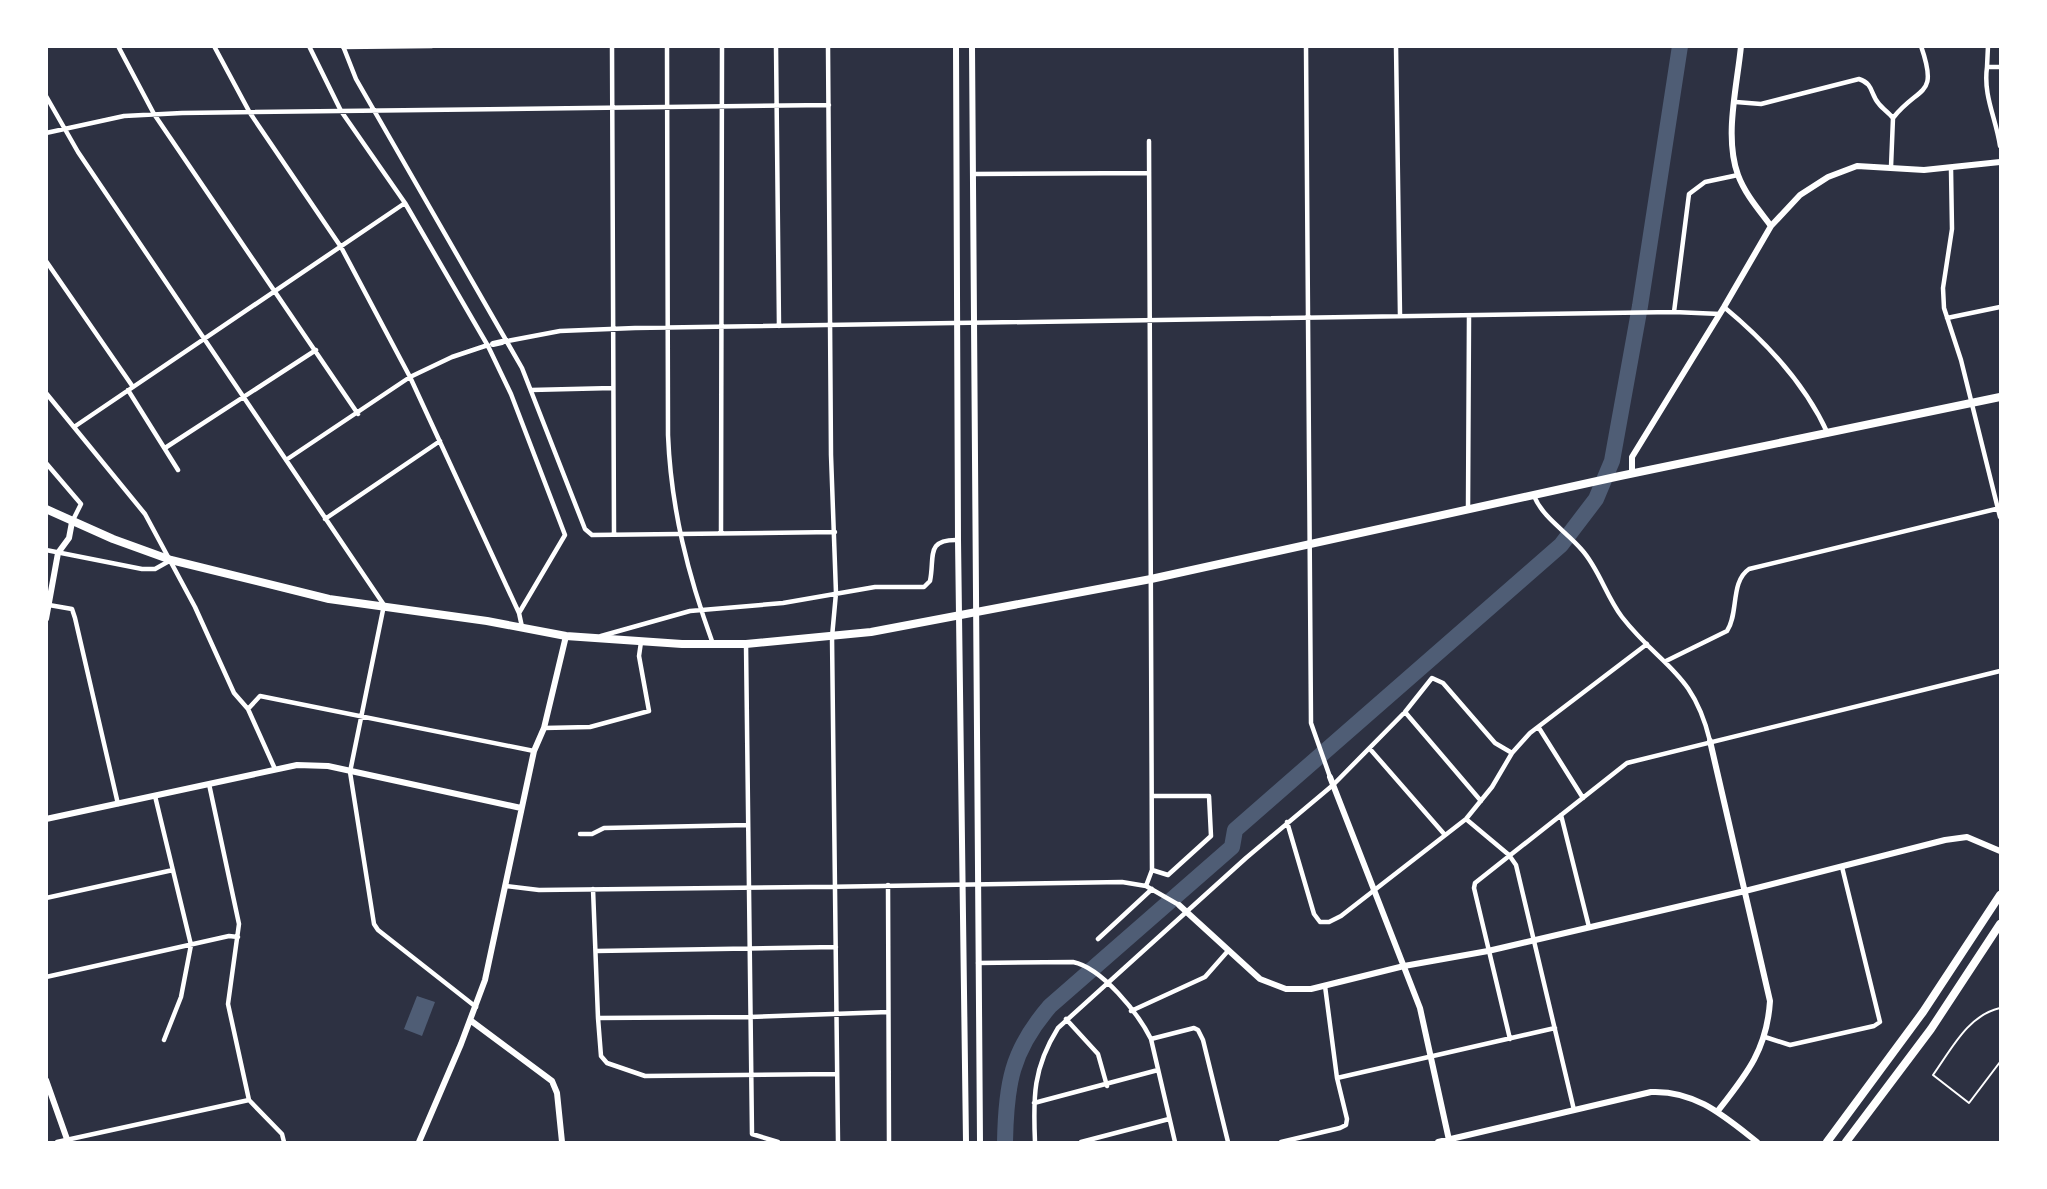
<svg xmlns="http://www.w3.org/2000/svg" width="2047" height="1189" font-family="Signika,sans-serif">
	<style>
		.water { fill: #4f5d75 }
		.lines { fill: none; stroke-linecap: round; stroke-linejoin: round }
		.river { stroke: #4f5d75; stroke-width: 16 }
		.service { stroke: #fff; stroke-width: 2 }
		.minor { stroke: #fff; stroke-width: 4.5 }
		.tertiary { stroke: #fff; stroke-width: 6 }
		.trunk { stroke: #fff; stroke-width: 8 }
	</style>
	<rect width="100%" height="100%" fill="#2d3142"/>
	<path class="water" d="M417 996 435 1002 422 1036 404 1029Z"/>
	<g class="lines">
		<path class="river" d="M1005 1142C1006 1085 1011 1051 1050 1006L1232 847 1235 830 1561 545 1596 499 1612 461 1640 306 1680 46"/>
		<path class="service" d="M2000 1008C1968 1015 1951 1050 1933 1075L1969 1103 2000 1062"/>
		<path class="minor" d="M118 46 154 114 358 414
			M214 46 250 113 341 247 410 377 519 613 522 627
			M309 46 341 111 405 203 488 346 511 394 565 535 519 613
			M343 46 356 79 522 368 585 529 592 535 835 532
			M612 46 614 534
			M667 46 668 435C671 509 688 575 713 644
			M776 46 779 326
			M828 46 831 455 836 593 832 637 838 1142
			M1306 46 1311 723 1330 777
			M1396 46 1400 315
			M343 47 432 46
			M1987 67 1988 46
			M2000 67H1987C1983 96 1996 118 2000 146
			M46 96 78 152 384 605 350 772 374 924 378 930 476 1007
			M1736 102 1761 104 1859 79C1874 84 1870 94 1879 104 1883 109 1889 113 1893 118
			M46 133 124 116 182 113 829 105
			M1891 167 1893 118C1919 85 1939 98 1921 46
			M1951 169 1952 229 1943 288 1944 308 1961 360 2000 517
			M973 174 1148 173
			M46 261 133 387
			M1724 307C1765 341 1806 385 1828 434
			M1674 312 1689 194 1705 182 1738 175
			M1947 318 2000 307
			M502 342 560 331 635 328 1674 312 1720 314
			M128 390 178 470
			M531 390 613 388
			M46 393 145 514 195 607 234 693 248 709 275 769
			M74 427 405 203
			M165 448 316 350
			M286 460 410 377 452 357 488 345
			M46 463 81 504 72 522
			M1534 496C1543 518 1567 532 1582 550 1599 569 1606 596 1622 617 1661 667 1693 671 1710 741
			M1468 510 1469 316
			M325 519 440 441
			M721 533 722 46
			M46 550 142 569H155L171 560
			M49 605 72 609 75 618 118 804
			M601 636 690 611 783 603 875 587H924L930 581C935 557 925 539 958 540
			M746 644 752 1134 778 1142
			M1666 661 1727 631C1739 613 1730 582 1749 569L2000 508
			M248 709 260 696 534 751
			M1405 712 1481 801
			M544 728 590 727 649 711 639 656 641 642
			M1539 728 1583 798
			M1370 749 1445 835
			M209 784 239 924 228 1004 249 1100 282 1134 284 1142
			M155 796 191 945 181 997 164 1040
			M1561 815 1589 927
			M1466 819 1509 855 1516 865 1574 1110
			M1287 822 1314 914 1320 922H1329L1341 916 1466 819 1492 787 1512 753 1530 733 1647 644
			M580 834H592L604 828 748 825
			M1152 870 1168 875 1211 836 1209 796H1152
			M888 885 889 1142
			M505 886 539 890C733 889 928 885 1122 882L1146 886 1179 905
			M1146 886 1152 870 1149 141
			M593 889 598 1018 601 1056 607 1063 645 1076 837 1074
			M46 898 173 870
			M1098 939 1152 889
			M596 951 836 947
			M978 963 1073 962C1102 968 1138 1013 1151 1039L1194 1028 1198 1030 1203 1040 1228 1142
			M46 977 229 936 238 937
			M1131 1011 1205 977 1227 952
			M598 1018 750 1017 888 1012
			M1066 1019 1098 1054 1107 1086
			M1765 1037 1790 1045 1874 1026 1880 1022 1842 867
			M1151 1039 1175 1142
			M1510 1039 1474 888 1475 883 1627 763 2000 671
			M1337 1078 1555 1028
			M1034 1103 1158 1070
			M57 1142 249 1100
			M1035 1142C1033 1097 1033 1068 1058 1028L1246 858 1333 785 1405 712 1432 678 1443 683 1495 743 1512 753
			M1081 1142 1169 1119
			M1281 1142 1340 1128 1346 1125 1347 1119 1337 1078 1325 986"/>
		<path class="tertiary" d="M956 46 958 540 966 1142
			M972 46 980 1142
			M1771 226 1800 195 1828 177 1857 166 1924 170 2000 162
			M493 344 502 342
			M1632 474V457L1724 307 1771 226C1759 210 1745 194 1738 175 1724 137 1737 87 1741 46
			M46 619 58 553 69 538 72 522
			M1710 741 1770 1001C1767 1050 1746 1075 1717 1112
			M1330 777 1420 1008 1449 1140
			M46 819 297 765 328 766 521 808
			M1179 905 1260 979 1286 989H1311L1404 966 1488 951 1745 891 1945 840 1967 837 2000 851
			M470 1020 552 1081 557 1093 562 1142
			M46 1080 68 1142
			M419 1142 461 1044 485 980 534 751 544 728 566 636
			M1438 1142 1651 1092C1695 1090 1724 1116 1757 1142"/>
		<path class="trunk" d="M46 509 113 539 171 560 329 599 487 621 566 636 682 644H746L871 632 1151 579 1620 476 2000 397
			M1827 1142 1923 1012 2000 895
			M1846 1142 1931 1029 2000 924"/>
	</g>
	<rect width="2047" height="1189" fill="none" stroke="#ffffff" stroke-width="96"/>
</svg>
